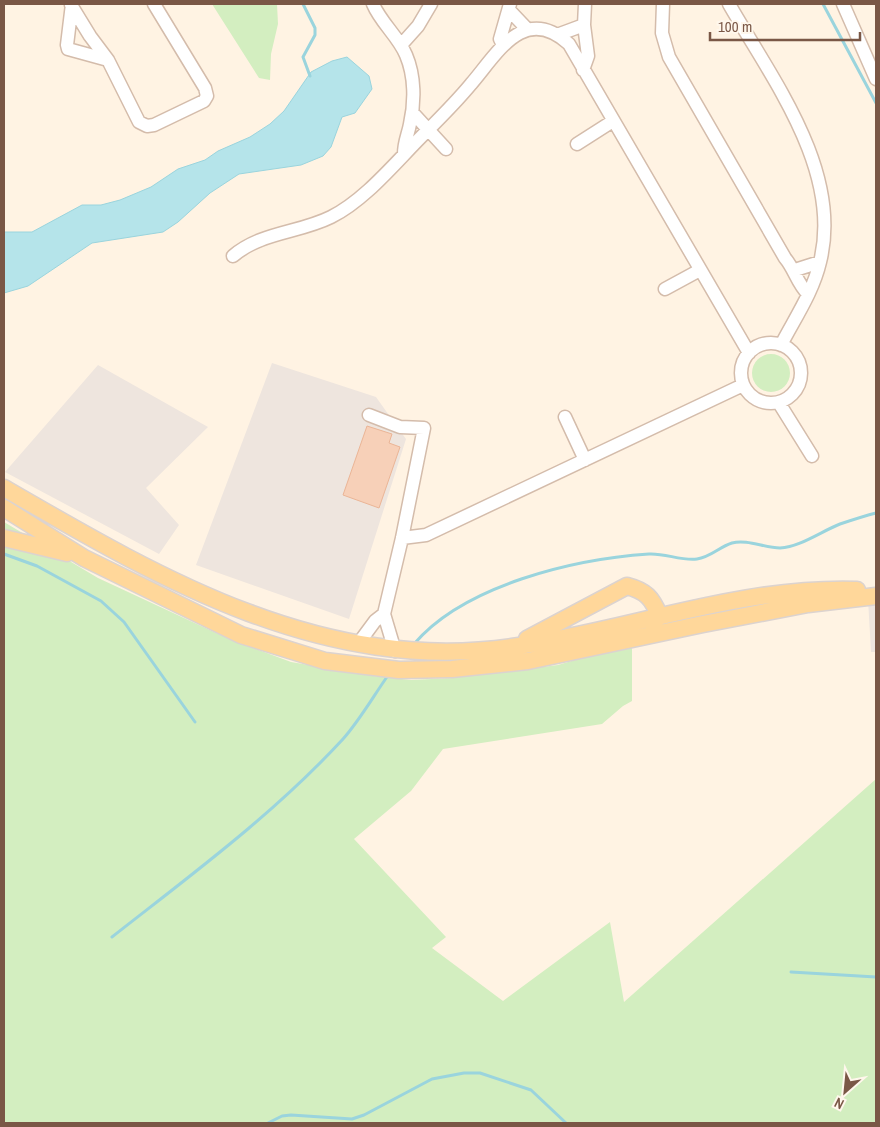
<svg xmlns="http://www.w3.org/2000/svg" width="880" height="1127" font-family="'Archivo Narrow',sans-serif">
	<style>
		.industrial { fill: #eee5de }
		.green { fill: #d3eec0 }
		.water { fill: #b5e4ea; stroke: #9ad4dd }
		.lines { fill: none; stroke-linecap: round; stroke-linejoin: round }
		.stream { stroke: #9ad4dd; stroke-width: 3 }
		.building { fill: #f7d0b8; stroke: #ebb596 }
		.minor-casing { stroke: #d4bcab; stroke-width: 15 }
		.major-casing { stroke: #dcd3cf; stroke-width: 19 }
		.minor { stroke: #fff; stroke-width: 12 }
		.major { stroke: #ffd79a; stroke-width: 16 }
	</style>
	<rect width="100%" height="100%" fill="#fff3e3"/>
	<path class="industrial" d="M272 363 376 397 406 439 349 619 196 565Z
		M98 365 208 427 146 488 179 525 159 554 5 472Z
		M876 598V652H871L868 599Z"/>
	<path class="green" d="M212 4H277L278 24 271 54 270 80 259 78Z
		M752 373a19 19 0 1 1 38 0a19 19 0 1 1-38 0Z
		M4 522 98 578 227 638 291 662 373 676 411 680 452 678 558 665 632 643V701L623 706 602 724 443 749 411 791 354 839 446 937 432 948 503 1001 610 922 624 1002 876 779V1123H4Z"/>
	<path class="water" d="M347 57 369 76 372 89 355 113 342 117 331 147 323 156 301 165 239 174 210 193 178 222 163 232 92 243 28 286 4 293V232H32L82 205H101L120 200 151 187 178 169 205 160 218 151 250 137 270 124 284 111 311 72 332 61Z"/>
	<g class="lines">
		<path class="stream" d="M303 4 315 28V35L303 57 310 76
			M823 4 876 103
			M4 554 37 566 101 601 124 622 195 722
			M414 644C464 585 574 559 649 554 665 553 681 561 697 559 711 557 719 547 732 543 747 539 765 548 780 548 800 547 822 531 840 524 852 520 864 516 876 513
			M112 937C191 875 274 814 343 739 360 720 374 695 389 674
			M791 972 876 977
			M268 1123 282 1116 291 1115 352 1119 364 1115 432 1079 464 1073H480L531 1090 566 1123"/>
	</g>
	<path class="building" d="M367 426 392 434 389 443 400 447 379 508 343 495Z"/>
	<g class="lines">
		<g class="minor-casing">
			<path id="minor" d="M72 4 67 45 68 49 108 60
				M373 4C381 23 398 36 406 55 415 76 415 102 410 124 408 135 404 142 404 154
				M663 4 662 33 669 57 785 258C795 270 797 283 808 294
				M729 4C772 79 843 171 820 262 813 292 795 318 781 345
				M843 4 876 79
				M71 5 90 36 108 60 139 122 147 126 154 125 204 101 207 96 205 88 154 4
				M509 10 528 30
				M557 35 584 25
				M401 45 418 26 431 4
				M503 45 500 39 510 4
				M583 70 588 56 584 25 585 4
				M412 112 446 149
				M577 144 613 121
				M233 256C261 232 299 233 331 217 367 199 398 159 427 131 442 116 457 101 471 84 497 54 524 3 569 44L749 353
				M795 270 820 262
				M665 289 700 270
				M741 373a30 30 0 1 1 60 0a30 30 0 1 1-60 0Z
				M779 403 812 456
				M369 415 400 427 424 428 402 538 384 614 395 651
				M565 417 585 460
				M402 538 426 535 743 385
				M358 644 375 621 384 614"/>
		</g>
		<g class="major-casing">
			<path id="major" d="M4 488C161 579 323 674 512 647 627 631 738 586 857 590
				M4 508 84 558 241 635 325 661 399 670 452 669 528 661 703 624 808 604 876 596
				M4 538 67 553
				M527 639 627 586C646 591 652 598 659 615L653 624"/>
		</g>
		<use href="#minor" class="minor"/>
		<use href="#major" class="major"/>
	</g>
	<rect width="880" height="1127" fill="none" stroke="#7a5746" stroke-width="10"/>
	<g transform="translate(845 1092) rotate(207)" stroke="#fff7ec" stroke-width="4" paint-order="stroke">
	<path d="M0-4L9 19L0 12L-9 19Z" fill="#7a5746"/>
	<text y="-8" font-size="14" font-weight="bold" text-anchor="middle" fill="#7a5746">N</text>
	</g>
	<path d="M710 32v8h150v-8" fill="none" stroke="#7a5746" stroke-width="2.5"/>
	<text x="718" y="32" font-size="15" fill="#7a5746" stroke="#fff7ec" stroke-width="4" paint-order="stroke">100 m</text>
</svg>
